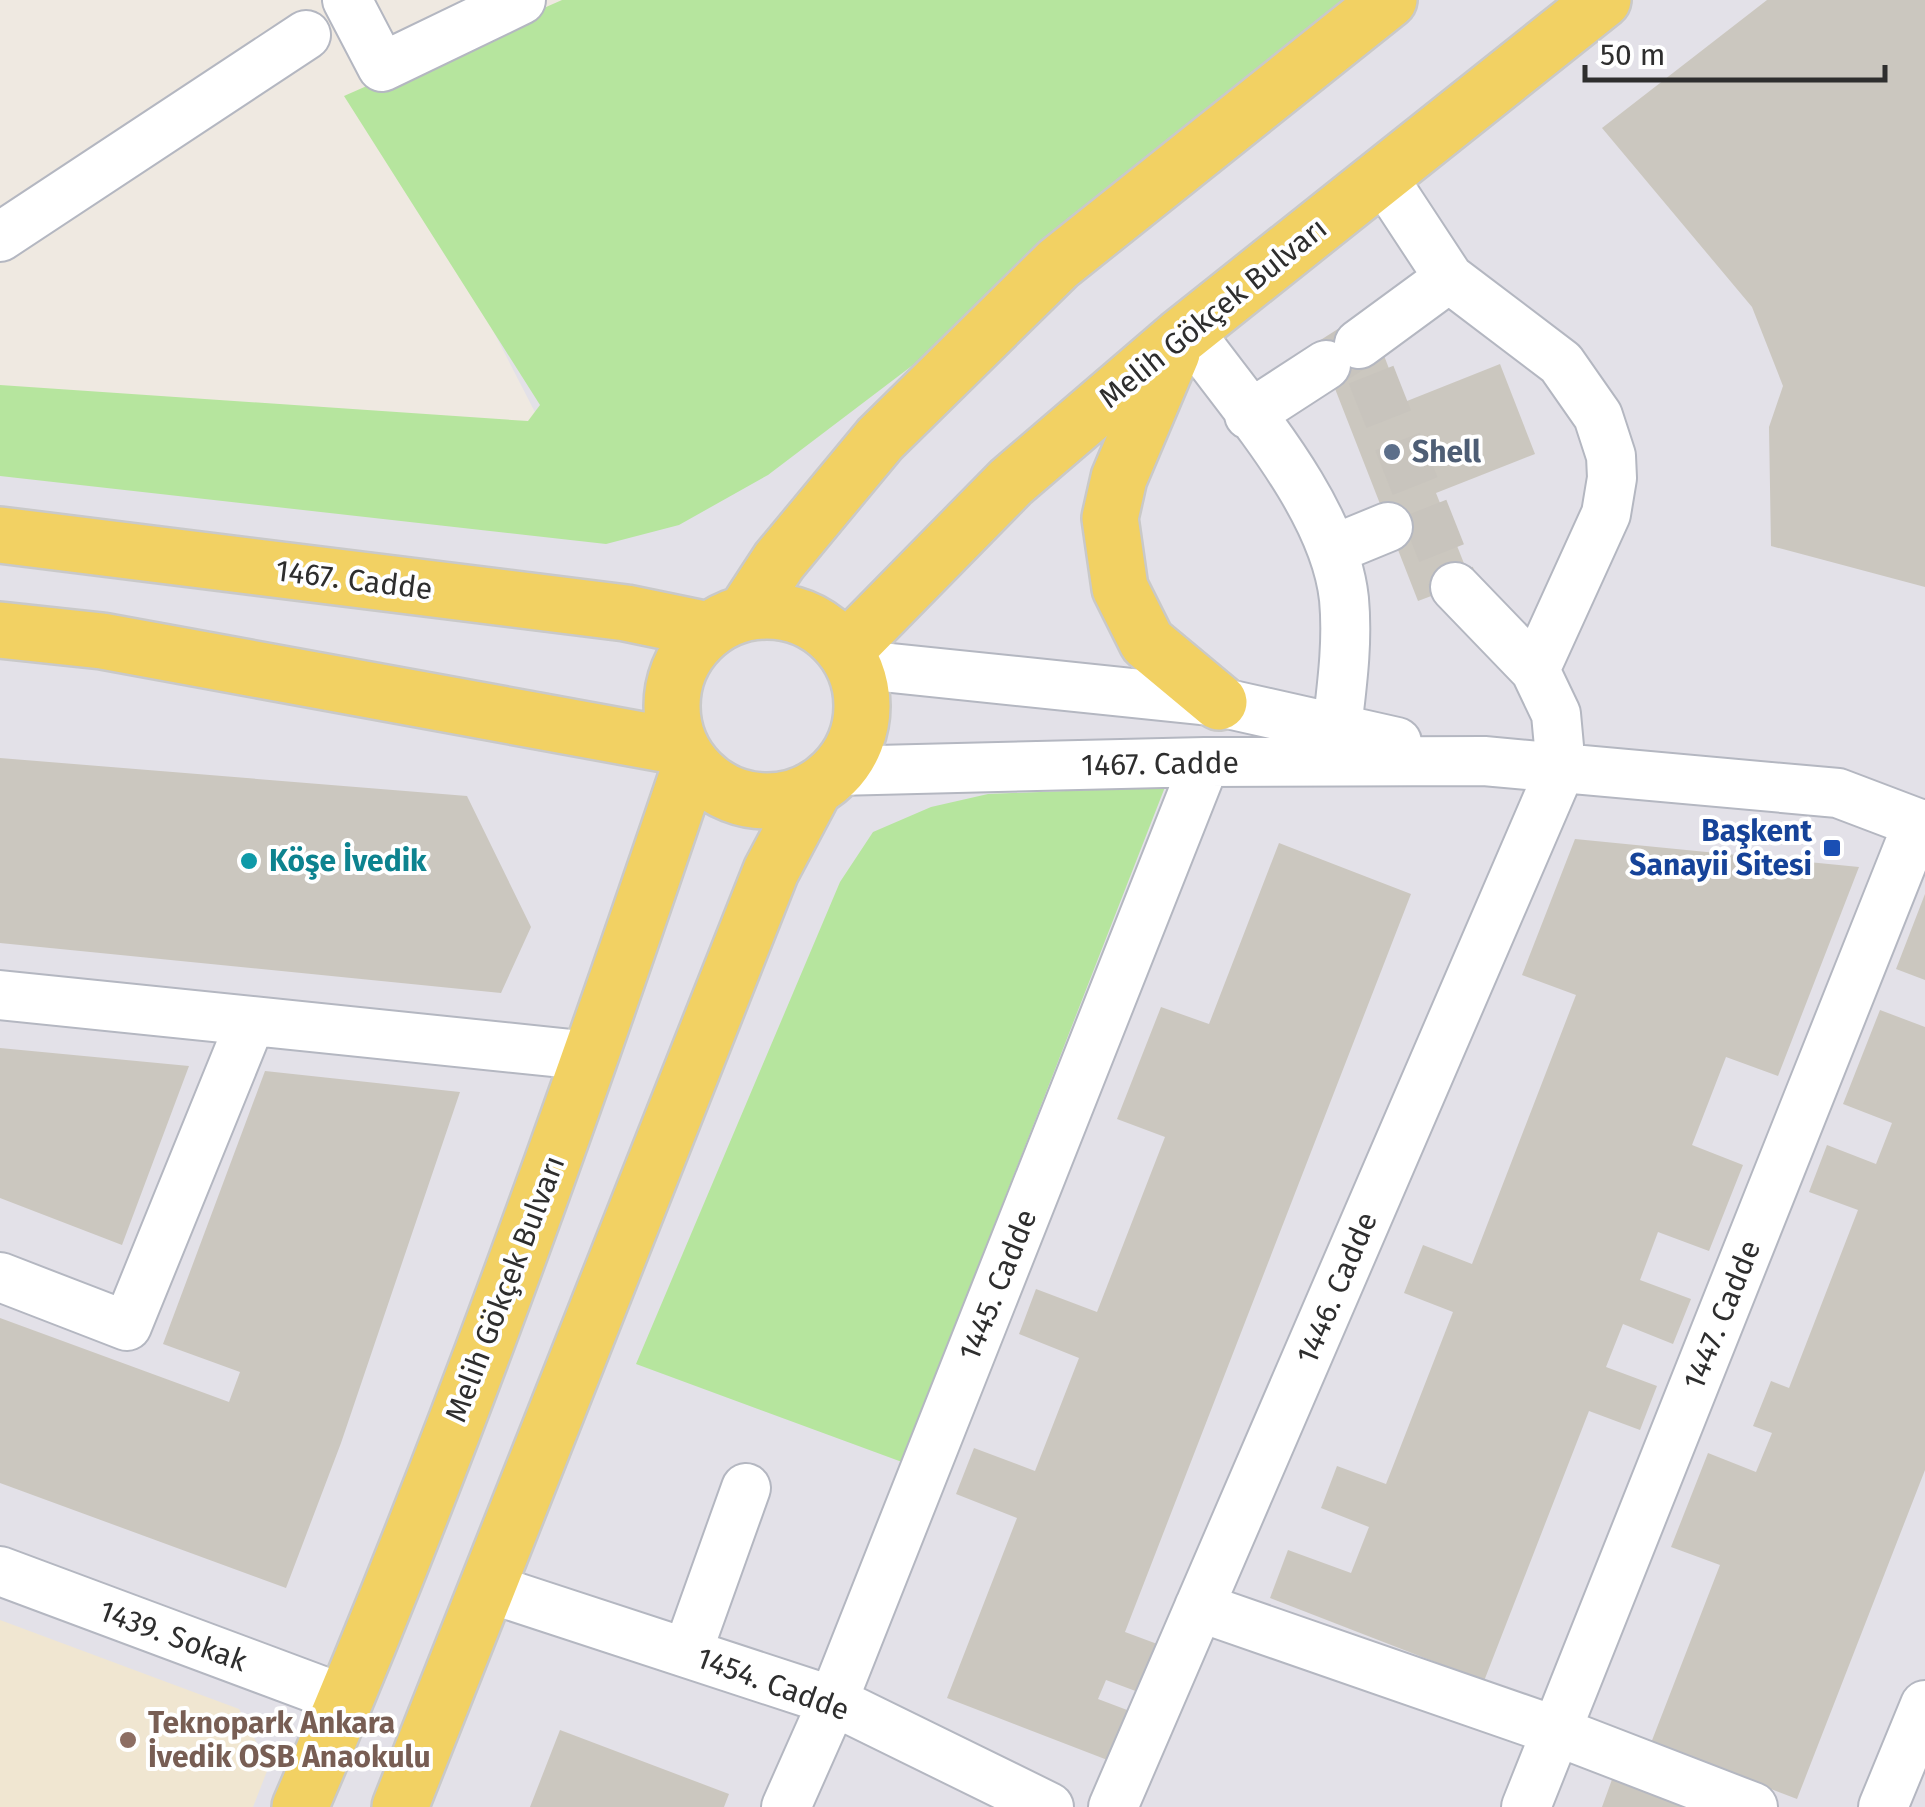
<svg xmlns="http://www.w3.org/2000/svg" width="1925" height="1807" font-family="'Fira Sans',sans-serif">
	<style>
		.industrial { fill: #e3e1e8 }
		.education { fill: #f0e6d1 }
		.green { fill: #b6e59e }
		.building { fill: #cbc7bf }
		.lines { fill: none; stroke-linecap: round; stroke-linejoin: round }
		.minor-tunnel { stroke: #c8c4bd; stroke-width: 48; stroke-dasharray: 48 24; stroke-linecap: butt }
		.minor-casing { stroke: #b4b7c1; stroke-width: 52 }
		.major-casing { stroke: #c9c9c9; stroke-width: 60 }
		.minor { stroke: #fff; stroke-width: 48 }
		.major { stroke: #f2d163; stroke-width: 55 }
		.service-dot { fill: #5c6f8a; stroke: #fff; stroke-width: 4 }
		.transit-dot { fill: #1a4fb4; stroke: #fff; stroke-width: 4 }
		.culture-dot { fill: #0f9aa8; stroke: #fff; stroke-width: 4 }
		.education-dot { fill: #8d6e63; stroke: #fff; stroke-width: 4 }
		.labels { text-anchor: middle; stroke-width: 8; stroke-linejoin: round; paint-order: stroke }
		.street-label { font-size: 30px; fill: #2e2e2e; stroke: #fff }
		.service-label { font-size: 30px; font-weight: bold; fill: #4e5e75; stroke: #fff; text-anchor: start }
		.transit-label { font-size: 30px; font-weight: bold; fill: #164399; stroke: #fff; text-anchor: end }
		.culture-label { font-size: 30px; font-weight: bold; fill: #0d838f; stroke: #fff; text-anchor: start }
		.education-label { font-size: 30px; font-weight: bold; fill: #785e54; stroke: #fff; text-anchor: start }
	</style>
	<rect width="100%" height="100%" fill="#efe9e1"/>
	<path class="industrial" d="M565 0H1925V1807H0V434L591 521 377 105Z"/>
	<path class="education" d="M0 1620 239 1709 269 1766 253 1807H0Z"/>
	<path class="green" d="M562 0H1367L913 365 768 475 679 525 606 544 0 476V385L528 421 540 405 344 96Z
		M1165 787 902 1462 636 1364 840 882 873 832 931 807 988 794Z"/>
	<path class="building" d="M1767 0H1925V587L1771 546 1769 427 1783 386 1752 307 1602 128Z
		M1377 337 1402 403 1500 364 1535 454 1436 493 1471 581 1418 601 1323 358Z
		M0 758 467 796 531 927 501 993 0 943Z
		M1575 839 1859 867 1778 1076 1726 1057 1692 1145 1743 1165 1709 1251 1658 1232 1640 1280 1691 1299 1673 1344 1623 1324 1606 1367 1657 1386 1640 1430 1589 1411 1484 1681 1270 1598 1288 1550 1351 1573 1369 1527 1321 1508 1337 1466 1386 1484 1453 1312 1404 1293 1423 1245 1472 1264 1576 995 1522 975Z
		M1279 843 1411 894 1125 1632 1176 1651 1157 1699 1106 1680 1098 1699 1143 1716 1123 1766 947 1698 1017 1518 956 1494 974 1448 1035 1471 1079 1358 1019 1334 1036 1289 1097 1312 1165 1137 1117 1119 1161 1007 1209 1024Z
		M1925 894V980L1896 969Z
		M1880 1010 1925 1027V1470L1797 1799 1651 1743 1720 1565 1671 1547 1708 1453 1756 1472 1772 1433 1753 1426 1771 1381 1789 1388 1858 1210 1809 1192 1827 1145 1876 1164 1892 1123 1843 1104Z
		M0 1048 189 1066 122 1245 0 1198Z
		M265 1071 460 1092 341 1443 286 1588 0 1483V1318L229 1402 240 1372 163 1344Z
		M560 1730 729 1794 724 1807H530Z
		M1614 1774 1699 1807H1602Z"/>
	<g class="lines">
		<path class="minor-tunnel" d="M1326 365 1359 344 1455 587"/>
		<g class="minor-casing">
			<path id="minor" d="M347 0 382 67 521 0
				M0 237 306 35
				M1449 278 1561 363 1598 416 1611 456 1612 478 1606 514 1535 670
				M1188 330C1242 405 1334 505 1344 599 1348 642 1342 685 1337 728
				M1359 344 1449 278 1382 176
				M1249 415 1326 365
				M1332 550 1388 527
				M853 664 1219 702 1397 742
				M836 771 1205 762 1484 761 1838 793 1925 826
				M0 995 591 1056
				M0 1277 127 1326 251 1021
				M0 1571 346 1700
				M485 1587 833 1701 1049 1807
				M1199 1607 1556 1731 1753 1807
				M687 1653 746 1488
				M786 1807 833 1701 1205 762
				M1113 1807 1561 768 1556 714 1535 670 1455 587
				M1526 1807 1918 823
				M1883 1807 1925 1705"/>
		</g>
		<g class="major-casing">
			<path id="major" d="M1172 353 1119 478 1110 518 1120 588 1147 642 1219 702
				M0 535 626 613 708 630
				M672 706a95 95 0 1 1 190 0a95 95 0 1 1-190 0Z
				M745 613 779 561 880 439 1058 264 1389 0
				M0 630 102 641 680 747
				M845 651 1011 482 1180 337 1603 0
				M300 1807C447 1466 572 1116 691 764
				M400 1807 771 871 815 788"/>
		</g>
		<use href="#minor" class="minor"/>
		<use href="#major" class="major"/>
	</g>
	<circle class="service-dot" cx="1392" cy="452" r="10"/>
	<rect class="transit-dot" x="1822" y="838" width="20" height="20" rx="5"/>
	<circle class="culture-dot" cx="249" cy="861" r="10"/>
	<circle class="education-dot" cx="128" cy="1740" r="10"/>
	<g class="labels">
		<g class="street-label">
			<text transform="translate(1213 313) rotate(-39)" y="10">Melih Gökçek Bulvarı</text>
			<text transform="translate(354 580) rotate(7)" y="10">1467. Cadde</text>
			<text transform="translate(1160 764) rotate(-1)" y="10">1467. Cadde</text>
			<text transform="translate(998 1285) rotate(-68)" y="10">1445. Cadde</text>
			<text transform="translate(1337 1288) rotate(-67)" y="10">1446. Cadde</text>
			<text transform="translate(505 1289) rotate(-69)" y="10">Melih Gökçek Bulvarı</text>
			<text transform="translate(1722 1315) rotate(-68)" y="10">1447. Cadde</text>
			<text transform="translate(173 1636) rotate(20)" y="10">1439. Sokak</text>
			<text transform="translate(773 1684) rotate(20)" y="10">1454. Cadde</text>
		</g>
		<g class="service-label">
			<text x="1412" y="462">Shell</text>
		</g>
		<g class="transit-label">
			<text x="1812" y="841">Başkent<tspan x="1812" dy="34">Sanayii Sitesi</tspan></text>
		</g>
		<g class="culture-label">
			<text x="269" y="871">Köşe İvedik</text>
		</g>
		<g class="education-label">
			<text x="148" y="1733">Teknopark Ankara<tspan x="148" dy="34">İvedik OSB Anaokulu</tspan></text>
		</g>
	</g>
	<path d="M1585 65v15h300v-15" fill="none" stroke="#2e2e2e" stroke-width="5"/>
	<text x="1600" y="65" font-size="30" fill="#2e2e2e" stroke="#ffffff" stroke-width="8" paint-order="stroke">50 m</text>
</svg>
